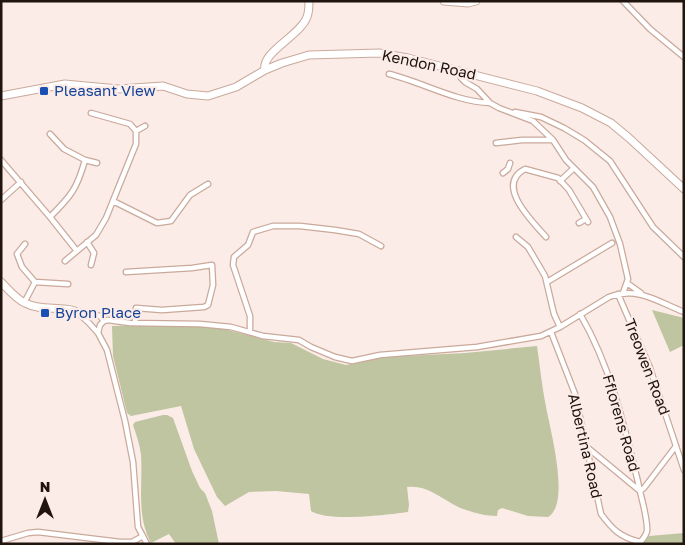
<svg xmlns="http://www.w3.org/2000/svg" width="685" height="545" font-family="'Golos Text',sans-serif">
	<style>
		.green { fill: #bec5a0 }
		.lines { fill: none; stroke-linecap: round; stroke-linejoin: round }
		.street-casing { stroke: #caa99b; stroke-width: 7 }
		.secondary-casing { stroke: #caa99b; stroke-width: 9 }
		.street { stroke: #fff; stroke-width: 4.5 }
		.secondary { stroke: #fff; stroke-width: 7 }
		.transit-dot { fill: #1a4fb4; stroke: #fbece7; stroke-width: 2 }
		.labels { text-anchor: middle; stroke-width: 4.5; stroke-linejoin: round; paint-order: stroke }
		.street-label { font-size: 15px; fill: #20140f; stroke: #fbece7 }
		.transit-label { font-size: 15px; fill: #164399; stroke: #fbece7; text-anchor: start }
	</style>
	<rect width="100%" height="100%" fill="#fbece7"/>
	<path class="green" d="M652 310 684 318V345L670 352Z
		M173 324 224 329 274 342 291 343 323 359 346 365 385 357 465 353 537 346C540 367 542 387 546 407 550 429 571 504 548 517L528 516 502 508 498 510 497 516C487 516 475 513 466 510 445 503 430 484 407 487L409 505 408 512C387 515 327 522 311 511L309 494 276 491 249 492 225 506 217 497 194 449 181 406 131 416 127 413 113 356 112 326Z
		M163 415H167L173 418 192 471 200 488 205 493 212 511 219 544H176L169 534 151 543C136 515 143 485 141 455 140 445 136 434 133 425L135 422Z
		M684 533V544H642L649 536Z"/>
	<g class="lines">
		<g class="street-casing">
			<path id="street" d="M623 1 650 29 684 57
				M461 72V78L465 82 477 89 490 103 499 108 533 121 553 140 566 160 593 187 610 217 620 244 628 279 623 293
				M389 74C422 82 456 102 490 103
				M515 112 541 117 564 128 584 140 610 161 653 227 684 257
				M91 113 130 124 136 131
				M50 134 64 149 85 160 97 163
				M496 143 522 140H553
				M1 160 50 217 77 251
				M503 173 508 169 510 163
				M560 181 574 168
				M1 200 21 182
				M113 201 157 223 171 221 190 195 208 184
				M50 217C71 196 77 189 85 160
				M579 223 586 219
				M516 237 528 247 545 276 554 314 560 327
				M546 237C533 222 494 185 525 169L558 178 569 190 588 222
				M87 242 94 253 91 265
				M65 261 96 235 106 218 136 144V131L145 126
				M126 272 192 268 212 265 213 285 208 305 204 307 162 310 136 308 135 323
				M35 282 68 284
				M547 282 612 243
				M627 283 641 293
				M618 294 650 368 684 470
				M24 303 35 282 22 267 17 254 25 244
				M75 311 100 316 104 321 108 320 130 323 200 324 231 327 263 336 299 340 311 347 335 357 352 361 380 355 477 347 541 336 560 327 609 297C638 286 658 302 684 312
				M77 312 89 323 98 333 107 350 125 421 133 462 138 527 147 544
				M580 314C610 365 624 424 638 482 640 494 648 518 647 531 646 536 642 540 639 544
				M250 332V316L233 265 234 257 248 245 253 232 273 226H300L335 230 359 234 381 246
				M551 332 575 394 601 514C613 530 620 537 640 542
				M98 333 100 325 104 321
				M588 448 640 491 644 488 676 446
				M1 541 28 533 38 532 120 542H132L143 536"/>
		</g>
		<g class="secondary-casing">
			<path id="secondary" d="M444 1 468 3 476 1
				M265 70C261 52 300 36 307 17 309 12 309 6 309 1
				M1 96 65 84 118 89 163 86 187 94 208 96 236 87 265 70 282 63 309 55 379 53 408 58 537 91 582 108 611 123 629 138 684 189
				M1 282C8 289 16 299 25 303 40 311 59 306 75 311"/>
		</g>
		<use href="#street" class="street"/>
		<use href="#secondary" class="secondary"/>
	</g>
	<g class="transit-dot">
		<rect x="39" y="86" width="10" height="10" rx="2.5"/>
		<rect x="40" y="308" width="10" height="10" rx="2.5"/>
	</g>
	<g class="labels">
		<g class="street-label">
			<text transform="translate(429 65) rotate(12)" y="5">Kendon Road</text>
			<text transform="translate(647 367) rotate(69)" y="5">Treowen Road</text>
			<text transform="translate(621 423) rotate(74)" y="5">Fflorens Road</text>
			<text transform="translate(585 446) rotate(77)" y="5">Albertina Road</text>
		</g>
		<g class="transit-label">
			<text x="54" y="96">Pleasant View</text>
			<text x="55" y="318">Byron Place</text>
		</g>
	</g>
	<rect width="685" height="545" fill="none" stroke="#20140f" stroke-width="5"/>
	<g transform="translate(45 500)" stroke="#fbece7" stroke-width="4" paint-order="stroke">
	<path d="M0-4L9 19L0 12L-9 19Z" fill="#20140f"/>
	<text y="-8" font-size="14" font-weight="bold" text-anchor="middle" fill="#20140f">N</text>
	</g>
</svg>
